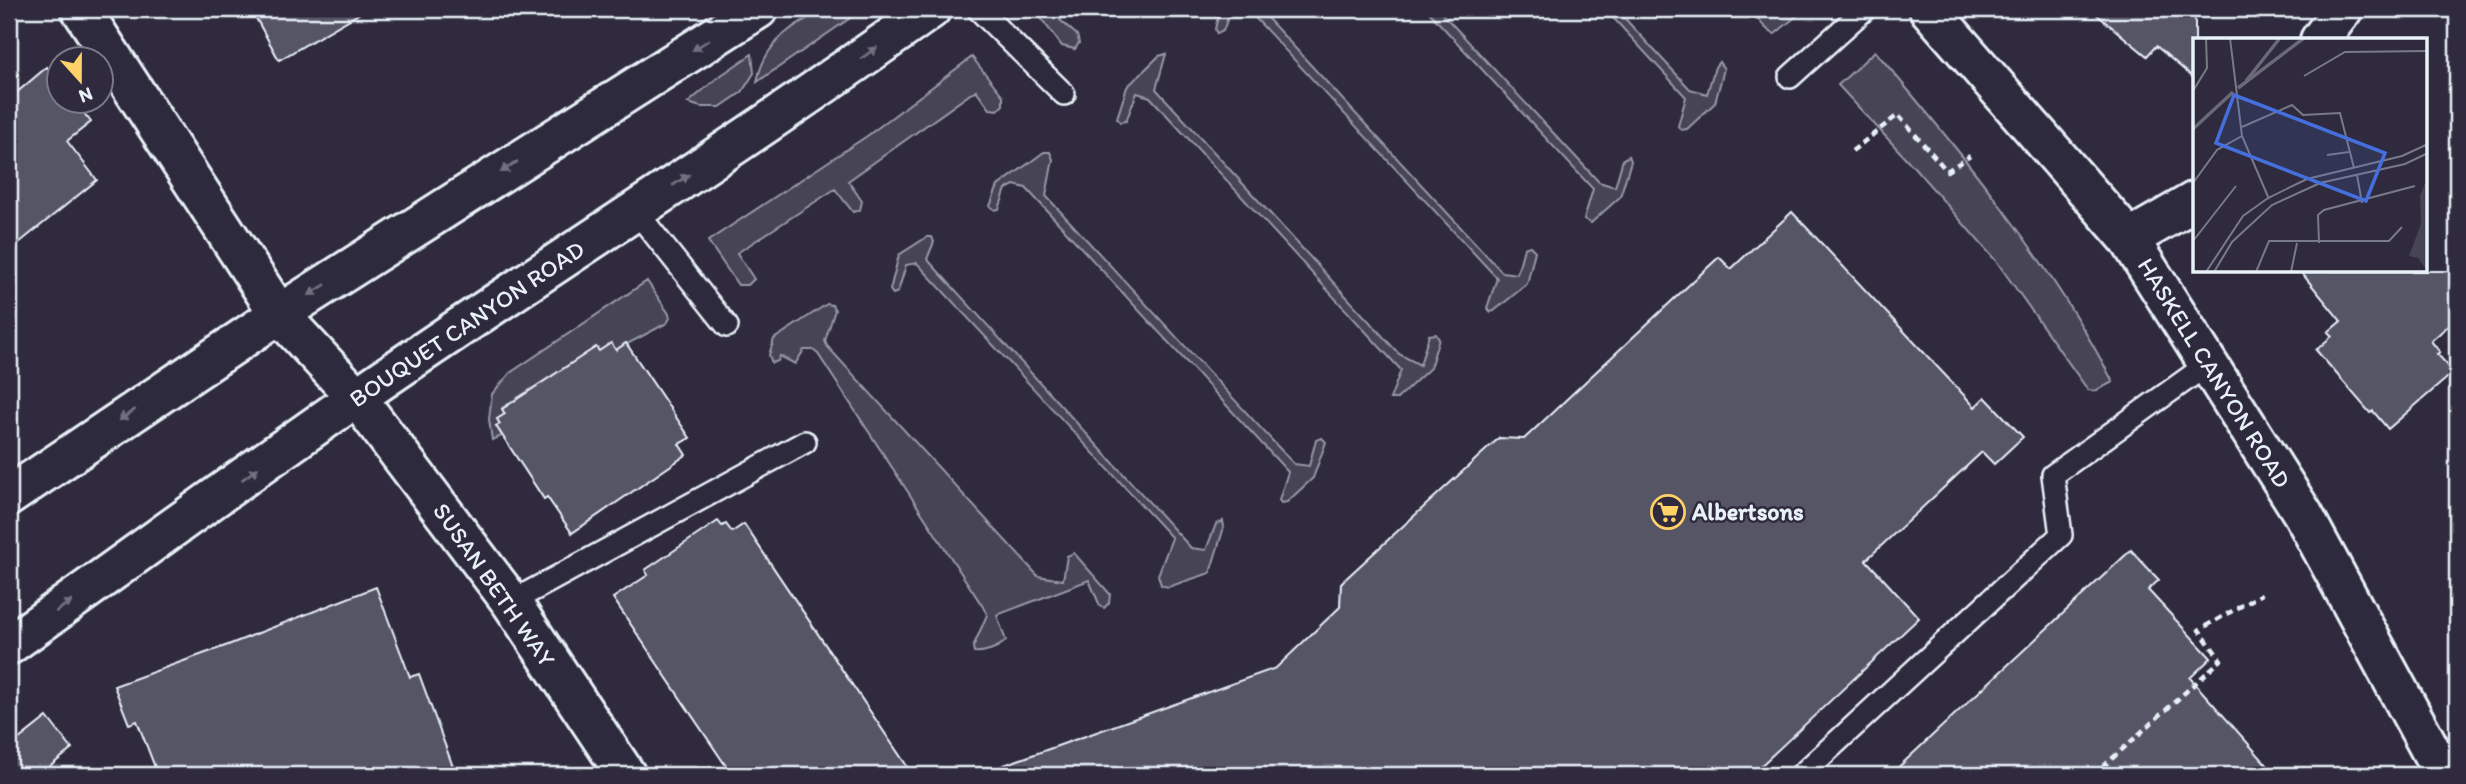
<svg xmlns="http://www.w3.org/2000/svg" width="2466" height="784" font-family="Itim,sans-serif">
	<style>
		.green { fill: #464455; stroke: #979aa6; stroke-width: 2 }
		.building { fill: #575565; stroke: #e8f1f8; stroke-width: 2 }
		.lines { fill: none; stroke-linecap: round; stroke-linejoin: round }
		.lane-casing { stroke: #e8f1f8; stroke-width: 26 }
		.street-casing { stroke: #e8f1f8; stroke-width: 44 }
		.secondary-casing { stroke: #e8f1f8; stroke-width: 44 }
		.primary-casing { stroke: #e8f1f8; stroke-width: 44 }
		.path { stroke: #e8f1f8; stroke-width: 4.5; stroke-dasharray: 7 5; stroke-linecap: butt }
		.lane { stroke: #2f2a3d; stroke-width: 21 }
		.street { stroke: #2f2a3d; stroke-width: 38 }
		.secondary { stroke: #2f2a3d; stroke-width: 38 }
		.primary { stroke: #2f2a3d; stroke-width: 38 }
		.oneway { fill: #70707e }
		.labels { text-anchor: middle; stroke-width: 5; stroke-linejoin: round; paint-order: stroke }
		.street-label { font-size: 24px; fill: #e8f1f8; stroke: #2f2a3d }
		.poi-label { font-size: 24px; font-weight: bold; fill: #e8f1f8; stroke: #2f2a3d; text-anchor: start }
		.inset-river { fill: none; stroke: #696978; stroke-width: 3.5 }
		.inset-road { fill: none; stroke: #797a88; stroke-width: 2 }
		.view { fill: #466fde; fill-opacity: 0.15; stroke: #466fde; stroke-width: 3.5 }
		.inset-edge { fill: none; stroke: #e8f1f8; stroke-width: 3.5 }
	</style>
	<rect width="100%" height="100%" fill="#2f2a3d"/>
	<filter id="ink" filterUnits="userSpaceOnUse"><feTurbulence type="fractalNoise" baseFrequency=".0143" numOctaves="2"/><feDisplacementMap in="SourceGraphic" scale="14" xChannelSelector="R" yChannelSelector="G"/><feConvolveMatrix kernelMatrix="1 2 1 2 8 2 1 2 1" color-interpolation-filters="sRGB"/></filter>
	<g filter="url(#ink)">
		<path class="green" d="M832 9 859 12 757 82C764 43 796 19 832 9Z
			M1034 9H1073L1060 20 1077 35 1079 43 1075 49 1062 46Z
			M1220 9H1231L1223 31 1217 34 1215 29Z
			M1247 9H1259L1502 272 1517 274 1524 248 1530 246 1535 251 1527 284 1494 311 1490 312 1487 308 1497 278Z
			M1426 9H1438L1599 182 1615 187 1623 159 1629 156 1631 161 1620 197 1591 223 1584 219 1593 189Z
			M1605 9H1616L1690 89 1707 94 1715 67 1719 62 1724 69 1715 103 1687 129 1681 130 1678 126 1686 97Z
			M1754 9H1805L1775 34C1766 31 1759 20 1753 12Z
			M1875 51C1963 154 2050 261 2113 382L2095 391 2088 390 1997 262 1913 166 1838 85Z
			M752 54 754 73 742 92 720 107H701L688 103 717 78Z
			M1166 54 1156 89 1399 354 1420 365 1429 335 1436 334 1439 339 1430 368 1397 399H1390L1401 370 1150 97 1137 93 1126 121 1120 122 1117 118 1127 87 1159 56Z
			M972 57 1003 96V105L998 110 990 109 976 90 848 181 862 201 860 210 853 212 835 189 737 253 754 279 748 285H738L708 241 867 136Z
			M1044 152H1050L1053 159 1046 196 1294 464 1309 466 1316 440 1322 438 1326 442 1313 478 1287 502 1281 503 1279 500 1288 472 1026 188 1014 185 1006 189 999 209 995 210 990 206 998 186Z
			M927 237H932L934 242 927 259 1191 548 1206 550 1216 524 1223 521 1224 527 1210 573 1168 587 1161 585 1158 575 1172 538 917 263 906 265 898 292 893 294 890 290 899 255Z
			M647 281 669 314 670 318 667 323 616 350 611 343 599 351 596 347 502 408 505 414 497 419 500 424 496 426 502 436 492 440 489 419 492 394 510 373Z
			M827 304 832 305 835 310 825 341 827 346 1038 576 1063 580 1067 556 1074 553 1110 594 1109 603 1104 608 1100 606 1089 580 997 615 1006 641C998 648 985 653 974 652L973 647 987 615 985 610 818 354 813 350H804L795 364 780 356 778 361 772 363 769 355 774 339Z"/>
		<path class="building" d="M251 9H367L279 60Z
			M2090 9H2195V79L2156 46 2147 56Z
			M47 67 60 82V102H75L91 122 67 141 97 180 9 251V99Z
			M1792 212 1975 407 1985 397 2023 437 1994 464 1982 452 1866 560 1919 618 1751 775H991L990 770 1276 668 1340 607 1341 583 1499 438 1524 439 1719 257 1731 269Z
			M2300 271H2457V318L2431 341 2440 352 2437 354 2454 372 2388 429 2373 411 2370 413 2316 350 2332 336 2328 332 2341 321Z
			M611 343 616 350 626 343 690 438 679 444 686 455 572 533 547 497 544 499 496 426 500 424 497 419 505 414 502 409 596 347 599 351Z
			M718 521 722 526 726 524 732 532 744 524 913 775H732L613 598 648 575 645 570Z
			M2131 550 2159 580 2148 590 2211 658 2190 678 2276 775H1890Z
			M376 587 410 677 419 674 456 775H158L137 721 129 724 114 686 228 645Z
			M47 717 72 749 39 775H9V747Z"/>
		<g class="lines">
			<g class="lane-casing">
				<path id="lane" d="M978 9 1064 94
					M1790 77 1865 9
					M635 210 727 326
					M511 602 805 442
					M1801 775 2061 535 2053 475 2208 364"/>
			</g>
			<g class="street-casing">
				<path id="street" d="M81 9 279 314
					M2320 40 2343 9
					M2129 239 2195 201
					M357 398 511 602 626 775"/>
			</g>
			<g class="secondary-casing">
				<path id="secondary" d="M1929 9 2129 239 2303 514 2444 775"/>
			</g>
			<g class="primary-casing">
				<path id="primary" d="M279 314 357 398
					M9 496 279 314 758 9
					M9 645C125 563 240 478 357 397 547 266 743 144 931 9"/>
			</g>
			<path class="path" d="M1852 151 1898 115 1947 171 1970 156
				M2094 775 2221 660 2199 630 2262 594"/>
			<use href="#lane" class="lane"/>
			<use href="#street" class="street"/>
			<use href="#secondary" class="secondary"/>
			<use href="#primary" class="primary"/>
		</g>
		<defs><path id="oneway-solid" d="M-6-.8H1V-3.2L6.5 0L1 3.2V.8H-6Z" transform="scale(1.75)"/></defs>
		<g class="oneway">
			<use href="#oneway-solid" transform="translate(701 45) rotate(148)"/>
			<use href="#oneway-solid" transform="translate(869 53) rotate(-36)"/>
			<use href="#oneway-solid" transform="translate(509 167) rotate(148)"/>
			<use href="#oneway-solid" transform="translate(681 180) rotate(-33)"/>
			<use href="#oneway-solid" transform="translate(317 290) rotate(148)"/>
			<use href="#oneway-solid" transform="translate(127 415) rotate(146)"/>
			<use href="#oneway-solid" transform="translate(250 474) rotate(-36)"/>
			<use href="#oneway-solid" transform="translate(64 606) rotate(-35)"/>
		</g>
	</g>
	<defs>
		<g id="supermarket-ring" transform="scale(1.75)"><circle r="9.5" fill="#2f2a3d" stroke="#ffd166" stroke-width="1.5"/><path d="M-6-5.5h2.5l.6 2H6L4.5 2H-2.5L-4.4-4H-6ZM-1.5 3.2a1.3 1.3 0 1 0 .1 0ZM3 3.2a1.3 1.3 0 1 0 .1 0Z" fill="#ffd166"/></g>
	</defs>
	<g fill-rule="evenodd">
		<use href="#supermarket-ring" x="1668" y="512"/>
	</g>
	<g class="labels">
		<g class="street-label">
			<text transform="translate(467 324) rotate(-34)" y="8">BOUQUET CANYON ROAD</text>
			<text transform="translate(2214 373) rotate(58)" y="8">HASKELL CANYON ROAD</text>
			<text transform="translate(494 585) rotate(55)" y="8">SUSAN BETH WAY</text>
		</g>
		<g class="poi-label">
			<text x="1692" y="520">Albertsons</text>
		</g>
	</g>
	<g transform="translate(2193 38)">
		<rect width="234" height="234" fill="#2f2a3d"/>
		<path d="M234 140V233L225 220 216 218 228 186 227 158Z" fill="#464455"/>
		<path class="inset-river" d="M53 43 87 0M45 50 111 0M0 91 40 54"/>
		<path class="inset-road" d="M37 0 49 98 76 161M111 38 152 14 235 13M0 53 14 30 13 0M49 89 99 67 110 77 147 75 161 130M134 117 156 114M164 137 169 165M0 145 24 112 49 98M0 203 43 148M126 205 125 177 131 172 222 148M13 234 50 178 75 160 114 141 209 118 235 106M21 234 39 204 79 167 127 145 212 126 235 115M63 234 76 203H196L209 189M98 234 104 205"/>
		<path class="view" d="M41 57 192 115 173 163 23 105Z"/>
		<rect width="234" height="234" class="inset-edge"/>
	</g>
	<rect width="2466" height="784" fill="none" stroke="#2f2a3d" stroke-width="35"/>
	<rect x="18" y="18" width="2431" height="749" fill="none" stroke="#e8f1f8" stroke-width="2.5" filter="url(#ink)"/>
	<g transform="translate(80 80) rotate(159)"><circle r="33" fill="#2f2a3d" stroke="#797a88" stroke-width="2"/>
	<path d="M0-5L12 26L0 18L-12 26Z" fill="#ffd166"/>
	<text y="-10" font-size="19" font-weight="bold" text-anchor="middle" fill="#e8f1f8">N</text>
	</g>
</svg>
